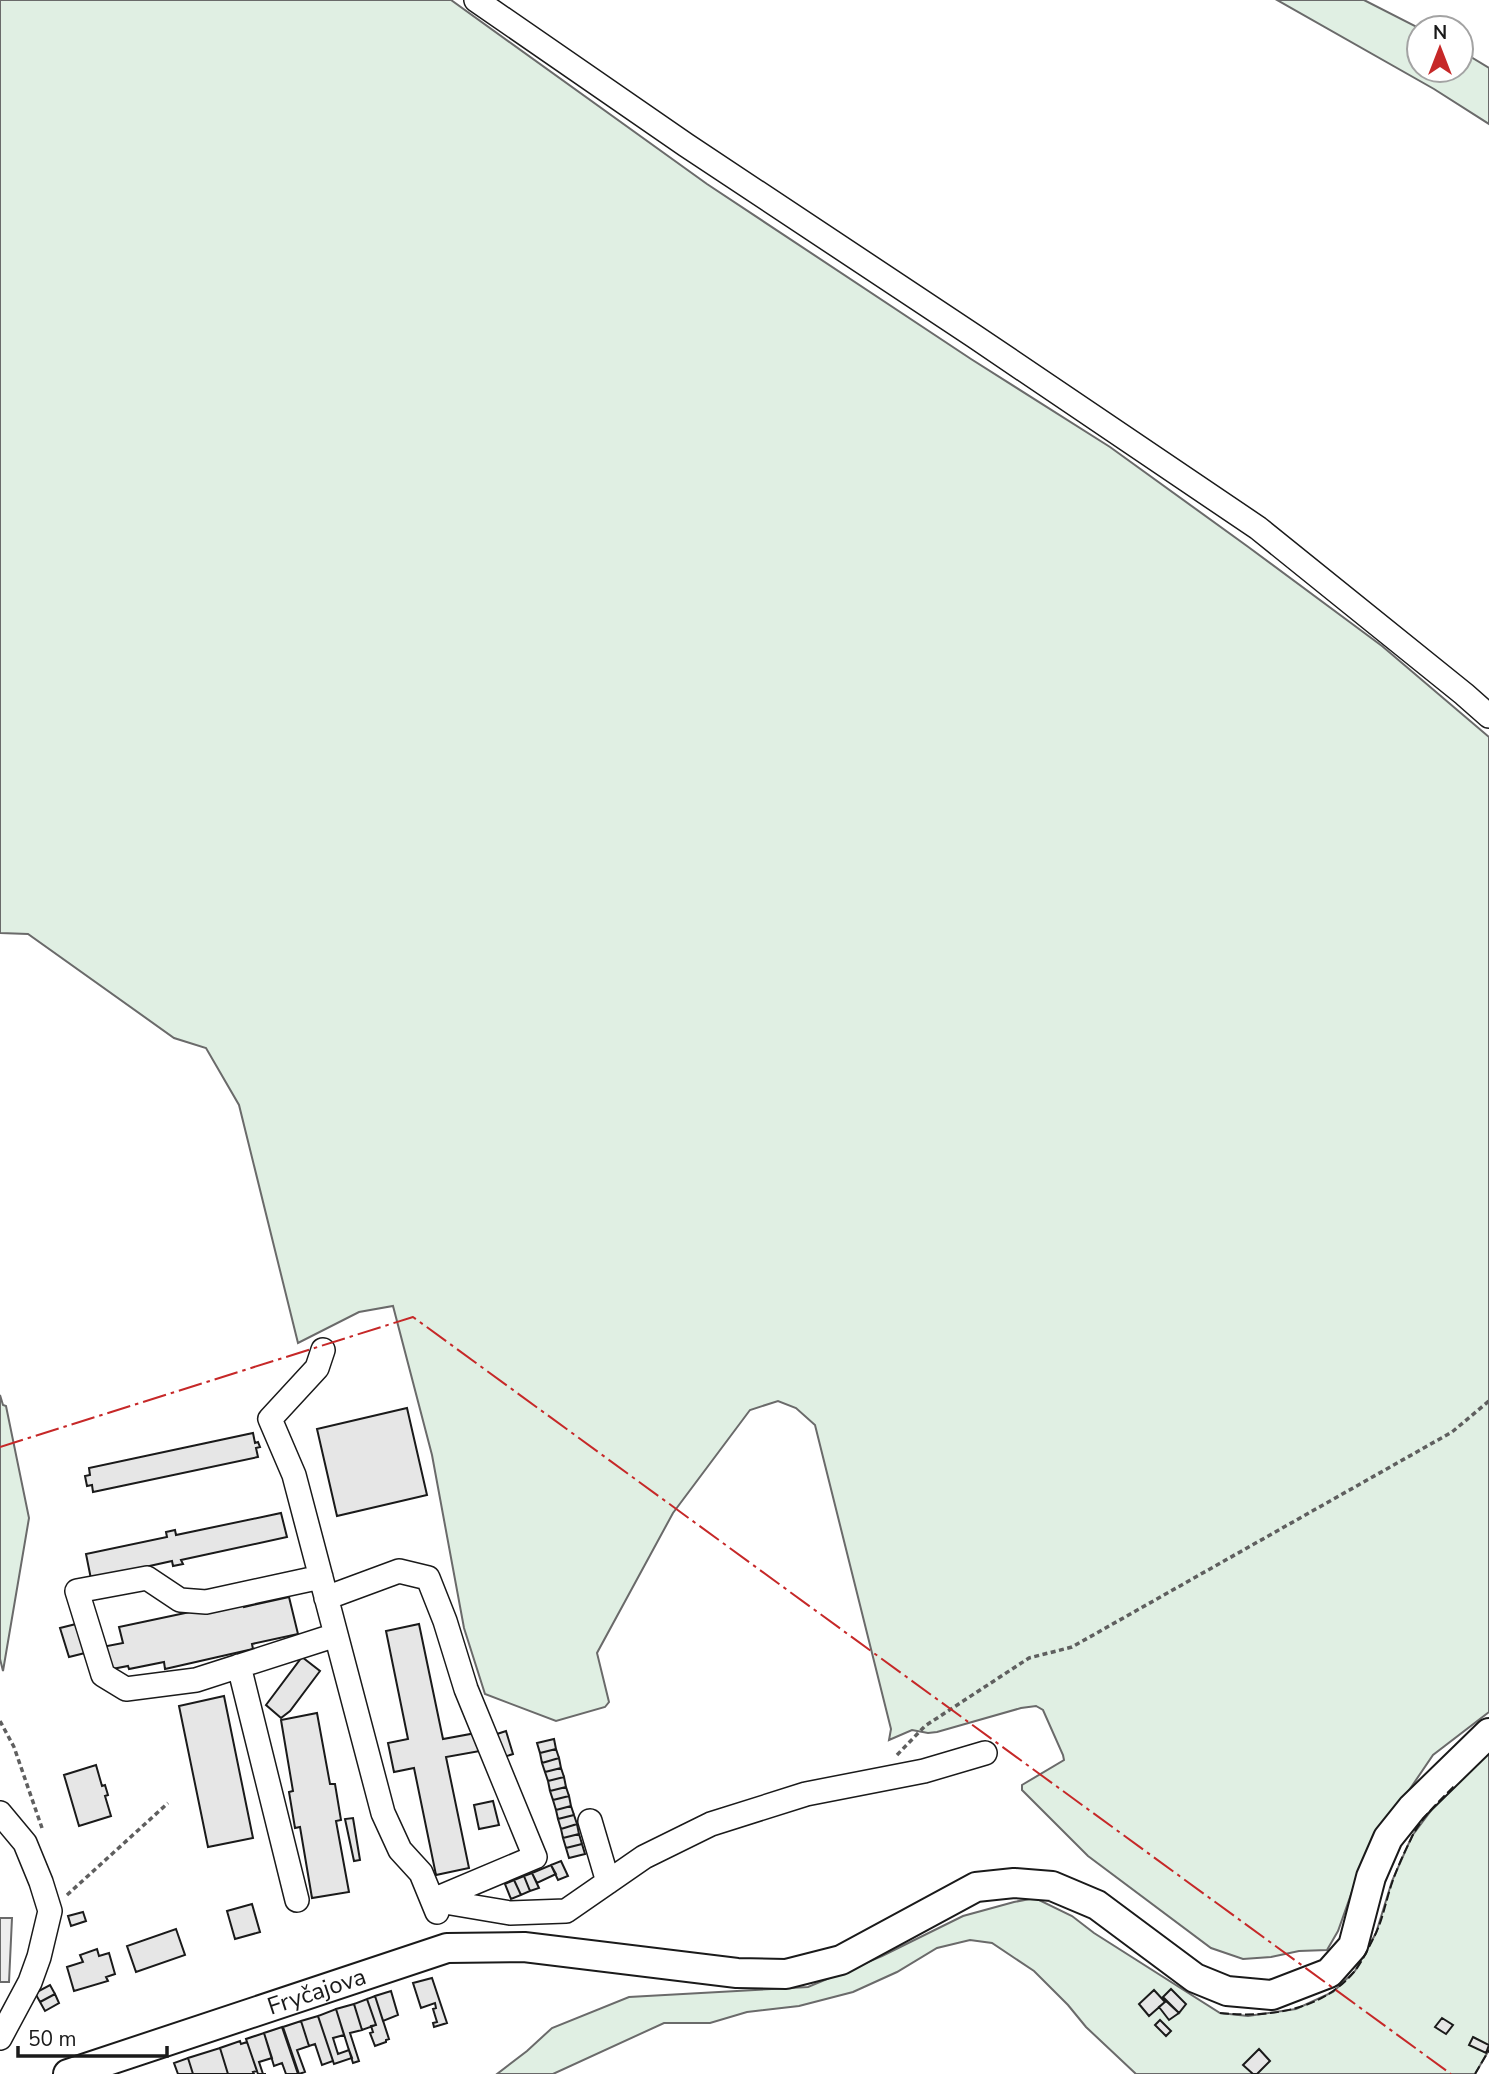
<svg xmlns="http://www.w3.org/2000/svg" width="1489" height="2074" font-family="'Nunito Sans',sans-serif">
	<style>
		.green { fill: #e0efe3; stroke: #6a6a6a; stroke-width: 2 }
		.parking { fill: #ededed; stroke: #6a6a6a; stroke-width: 2 }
		.building { fill: #e6e6e6; stroke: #1a1a1a; stroke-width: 2 }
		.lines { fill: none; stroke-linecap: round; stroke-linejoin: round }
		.minor-casing { stroke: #1a1a1a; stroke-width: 26 }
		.major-casing { stroke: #1a1a1a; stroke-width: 32 }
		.path { stroke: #5f5f5f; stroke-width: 3.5; stroke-dasharray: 5 3.5; stroke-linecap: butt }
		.minor { stroke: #fff; stroke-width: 23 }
		.major { stroke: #fff; stroke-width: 28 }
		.fence { stroke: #1a1a1a; stroke-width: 2; stroke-dasharray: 9 3.5; stroke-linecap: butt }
		.power { stroke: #c62828; stroke-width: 2; stroke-dasharray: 24 5 3.5 5; stroke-linecap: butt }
		.labels { text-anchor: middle; stroke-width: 5; stroke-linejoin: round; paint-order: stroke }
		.street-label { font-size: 24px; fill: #1a1a1a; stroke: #fff }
	</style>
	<rect width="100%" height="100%" fill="#fff"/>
	<path class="green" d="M0 0H451L707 184 971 359 1110 447 1247 546 1382 646 1489 737V1712L1433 1755 1365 1855 1338 1931 1327 1950 1299 1951 1271 1957 1243 1959 1211 1948 1088 1856 1022 1790V1785L1064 1760 1063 1755 1043 1710 1036 1706 1021 1708 937 1732 928 1733 912 1730 889 1740 891 1729 815 1425 796 1408 778 1401 750 1410 673 1513 597 1653 609 1702 605 1707 556 1721 485 1694 464 1628 432 1455 393 1306 359 1312 298 1343 239 1105 206 1048 174 1038 28 934 0 933Z
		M1277 0H1364L1419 28V70H1461V51L1489 68V124L1434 89Z
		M0 1395 3 1405 6 1406 29 1518 3 1671 0 1659Z
		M1489 1749V2050L1475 2074H1136L1086 2027 1068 2005 1034 1971 992 1943 970 1940 937 1948 897 1972 853 1992 799 2006 747 2012 710 2023H664L553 2074H497L527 2051 552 2028 629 1997 808 1987 882 1956 963 1916 1014 1902 1035 1898 1072 1916 1094 1933 1220 2013 1248 2016 1296 2009 1333 1992 1355 1971 1376 1933 1392 1881 1412 1836 1433 1808Z"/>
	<path class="parking" d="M0 1918H12L9 1982H0Z"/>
	<path class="building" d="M407 1408 427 1495 337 1516 317 1429Z
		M253 1433 255 1443 258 1442 260 1447 256 1448 258 1457 93 1492 92 1485 87 1486 85 1476 90 1475 89 1468Z
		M281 1513 287 1537 181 1560 183 1564 173 1566 172 1561 91 1579 86 1554 167 1537 166 1532 175 1530 176 1535Z
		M289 1597 298 1634 252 1644 253 1649 165 1669 164 1662 129 1669 128 1666 107 1670 102 1647 123 1643 119 1627 242 1601 244 1607Z
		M76 1624 85 1653 69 1657 60 1628Z
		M419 1624 443 1739 476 1733 480 1751 446 1757 469 1868 436 1875 414 1768 394 1772 388 1743 408 1739 386 1631Z
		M302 1657 320 1671 290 1711 281 1718 266 1705Z
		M224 1696 253 1838 208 1847 179 1706Z
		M317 1713 330 1784H335L341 1820 336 1821 349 1892 312 1898 300 1827 295 1828 289 1792 293 1791 281 1720Z
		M506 1731 513 1754 504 1757 497 1734Z
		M554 1739 556 1749 540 1753 537 1743Z
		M556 1749 559 1758 542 1763 540 1753Z
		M559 1758 561 1768 545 1772 542 1763Z
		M96 1765 102 1786 105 1785 108 1795 105 1796 111 1816 79 1826 64 1775Z
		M561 1768 564 1777 548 1781 545 1772Z
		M564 1777 566 1787 550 1791 548 1781Z
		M566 1787 569 1796 553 1800 550 1791Z
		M569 1796 571 1806 556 1810 553 1800Z
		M493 1801 499 1825 479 1829 474 1805Z
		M571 1806 574 1815 558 1819 556 1810Z
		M574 1815 577 1824 561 1829 558 1819Z
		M353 1818 360 1860 354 1861 345 1819Z
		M577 1824 579 1834 563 1838 561 1829Z
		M579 1834 582 1844 566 1848 563 1838Z
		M582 1844 585 1854 569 1858 566 1848Z
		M561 1861 568 1876 558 1880 551 1865Z
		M551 1865 556 1874 537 1883 532 1873Z
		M532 1873 539 1888 530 1891 524 1876Z
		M524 1876 530 1891 521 1895 514 1880Z
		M514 1880 521 1895 511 1899 505 1884Z
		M252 1904 260 1932 235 1939 227 1911Z
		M83 1912 86 1921 71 1926 68 1916Z
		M176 1929 185 1955 136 1972 127 1946Z
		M97 1949 99 1956 109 1953 115 1974 106 1977 108 1981 74 1991 67 1967 83 1962 80 1955Z
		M432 1978 447 2023 434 2027 433 2023 437 2022 433 2009 436 2008 435 2003 421 2008 413 1983Z
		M50 1985 55 1994 40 2002 35 1993Z
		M1171 1989 1186 2004 1179 2013 1163 1997Z
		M1154 1990 1165 2002 1149 2016 1139 2004Z
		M391 1991 398 2015 383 2021 375 1996Z
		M55 1994 59 2003 45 2011 40 2002Z
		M375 1996 389 2039 386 2040V2042L375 2046 370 2033 373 2032 371 2026 376 2025 367 1999Z
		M367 1999 376 2025 362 2030 354 2004Z
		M1166 2001 1179 2013 1169 2020 1159 2007Z
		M354 2004 362 2030 350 2033 359 2061 353 2063 336 2009Z
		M336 2009 344 2035 333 2038 338 2054 349 2050 352 2058 334 2064 318 2016Z
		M318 2016 333 2061 322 2065 315 2044 309 2046 301 2021Z
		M1442 2018 1453 2025 1446 2034 1435 2027Z
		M1160 2020 1171 2031 1166 2036 1155 2025Z
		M301 2021 309 2046 297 2050 305 2072 299 2074 283 2027Z
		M282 2027 298 2074H286L282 2063 274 2066 264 2033Z
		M264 2033 272 2058 259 2062 263 2074H266H258L246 2039Z
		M1473 2037 1489 2045 1486 2053 1469 2045Z
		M246 2039 257 2071 253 2072 254 2074H228L220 2048 240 2041 241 2044 247 2042Z
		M220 2048 228 2074H193L188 2058Z
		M1259 2049 1270 2061 1257 2074H1253L1243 2065Z
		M188 2058 193 2074H178L174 2063Z"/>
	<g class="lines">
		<g class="minor-casing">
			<path id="minor" d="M476 0 686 145 974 336 1258 528 1464 694 1489 716
				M323 1350 317 1368 270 1419 294 1475 383 1813 400 1850 421 1873 437 1912
				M321 1577 206 1602 180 1600 147 1578 77 1591 103 1675 126 1689 196 1680 336 1635
				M326 1598 399 1571 428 1578 445 1621 466 1689 535 1857 433 1900 510 1913 566 1911 644 1857 711 1824 806 1794 924 1771 985 1753
				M239 1666 297 1900
				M0 1813 25 1843 41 1882 50 1911 39 1957 30 1982 0 2038
				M590 1821 608 1882"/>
		</g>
		<g class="major-casing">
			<g id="major">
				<path id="s1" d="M68 2074 447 1948 524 1947 737 1973 786 1974 841 1960 976 1887 1014 1883 1052 1886 1097 1905 1195 1978 1227 1991 1272 1995 1329 1973 1353 1946 1371 1877 1388 1838 1412 1808 1489 1733"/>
			</g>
		</g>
		<path class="path" d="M0 1721 14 1747 42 1828
			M897 1755 925 1726 1029 1658 1072 1647 1452 1432 1489 1401
			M67 1895 168 1803"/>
		<use href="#minor" class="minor"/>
		<use href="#major" class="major"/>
		<path class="fence" d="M1220 2013C1268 2018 1321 2011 1354 1972 1362 1962 1369 1947 1375 1935 1383 1919 1386 1900 1392 1883 1397 1868 1404 1853 1411 1839 1420 1818 1440 1801 1455 1785
			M1475 2074 1489 2050"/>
		<path class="power" d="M0 1447 413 1317 1451 2074"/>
	</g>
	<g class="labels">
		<g class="street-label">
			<text dy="8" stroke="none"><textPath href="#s1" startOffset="262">Fryčajova</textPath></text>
		</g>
	</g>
	<g transform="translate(1440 49)"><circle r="33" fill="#ffffff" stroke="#a3a3a3" stroke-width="2"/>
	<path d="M0-5L12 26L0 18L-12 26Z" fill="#c62828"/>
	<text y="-10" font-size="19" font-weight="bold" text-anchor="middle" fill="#1a1a1a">N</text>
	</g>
	<path d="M18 2046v10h149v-10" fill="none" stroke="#1a1a1a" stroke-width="3.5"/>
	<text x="28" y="2046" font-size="21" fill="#1a1a1a" stroke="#ffffff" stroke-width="5" paint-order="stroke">50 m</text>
</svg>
